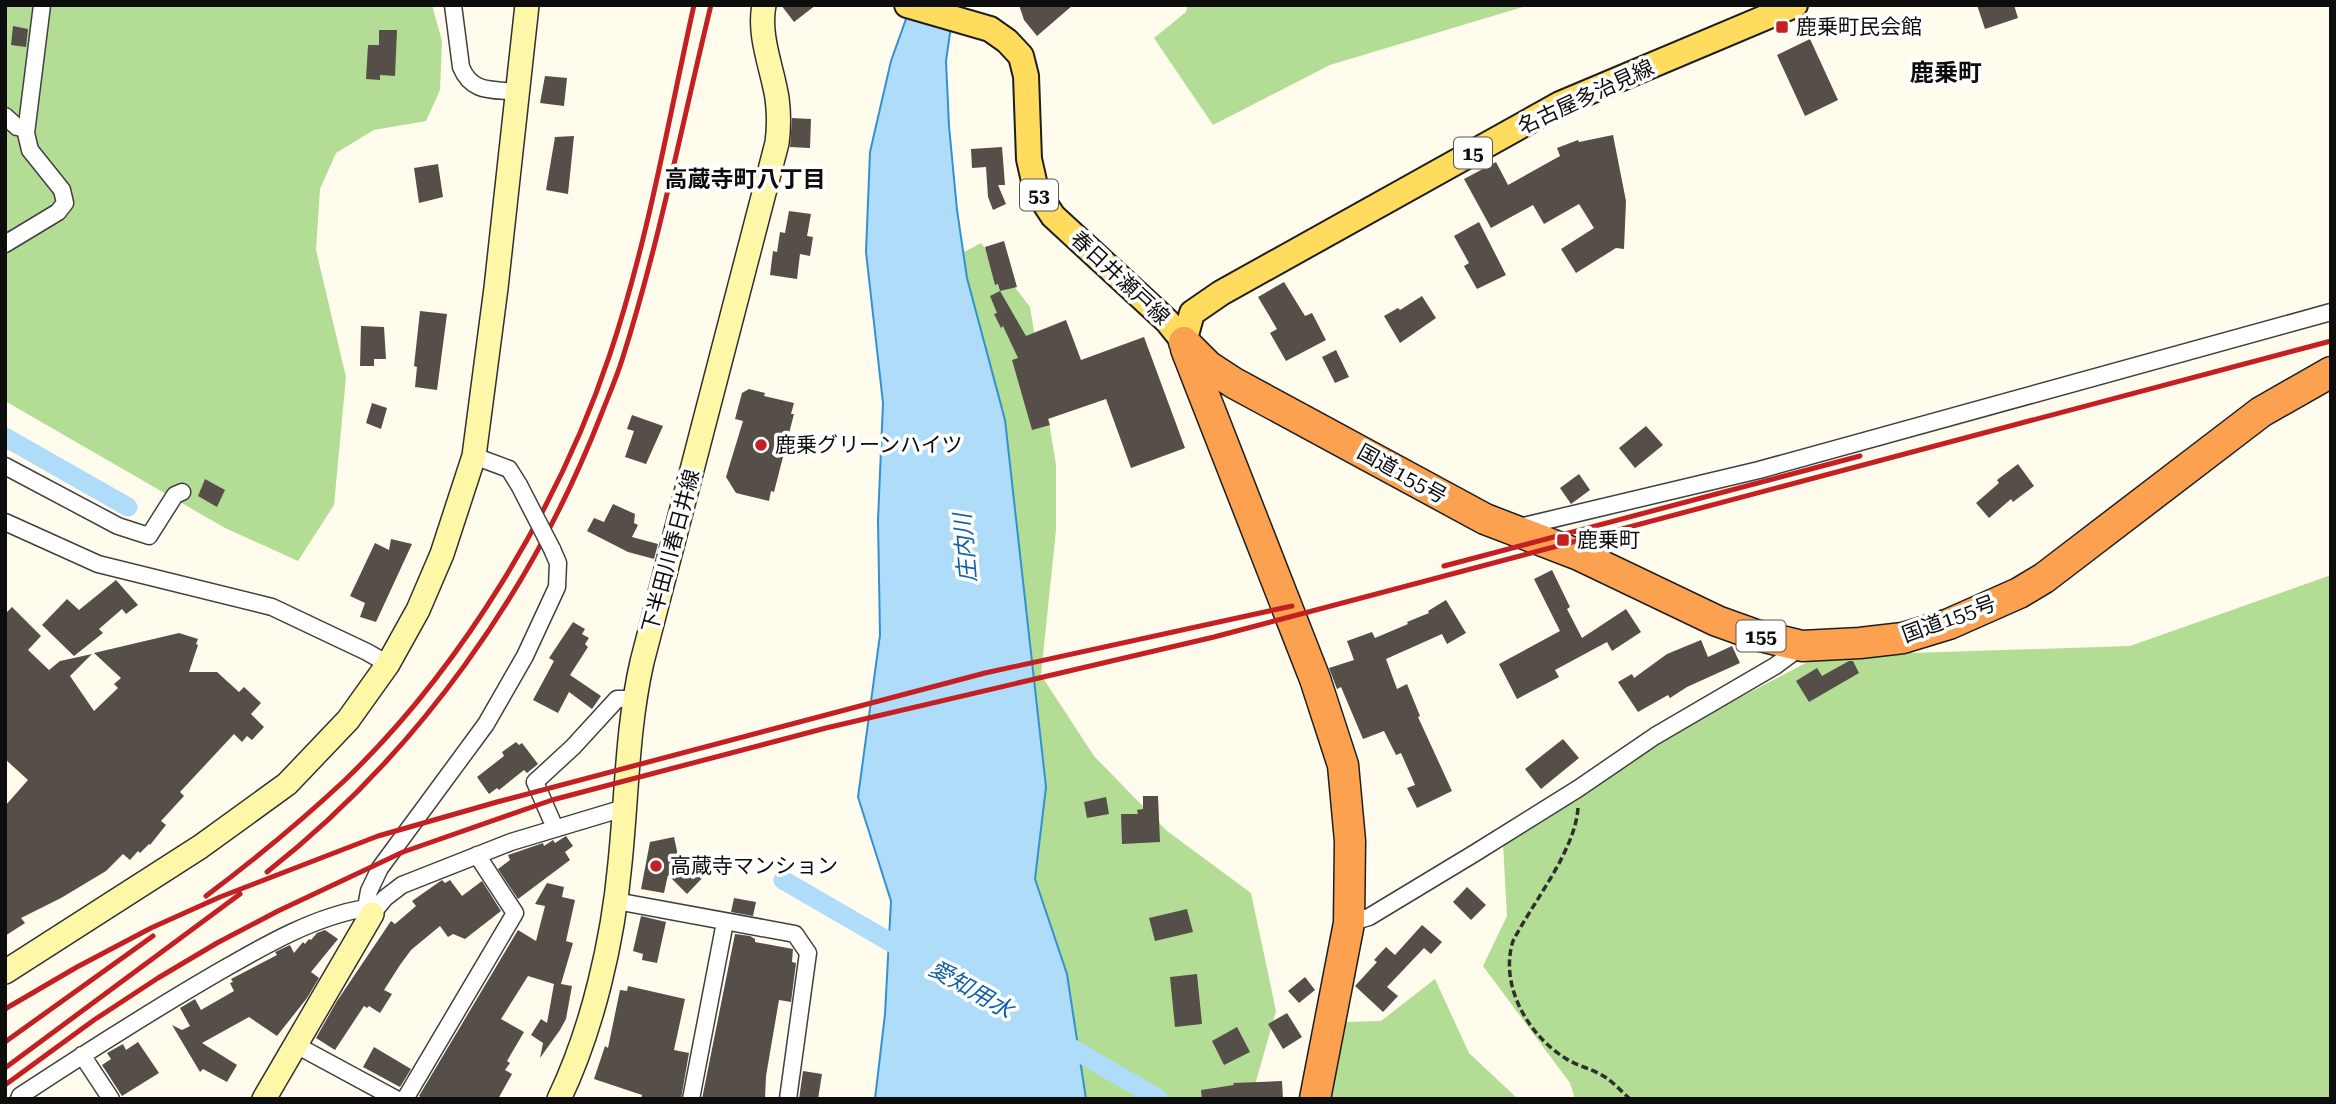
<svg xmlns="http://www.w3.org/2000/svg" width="2336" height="1104" font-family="'Roboto Serif','Noto Sans JP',serif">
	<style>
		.forest { fill: #b3dd94 }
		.water { fill: #afdcf9; stroke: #3390d3; stroke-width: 2 }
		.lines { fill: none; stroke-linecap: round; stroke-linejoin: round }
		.canal { stroke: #afdcf9; stroke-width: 19 }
		.building { fill: #564e49 }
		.street-casing { stroke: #404040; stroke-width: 19 }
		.secondary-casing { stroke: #2f2f2f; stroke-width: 26 }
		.primary-casing { stroke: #1e1e1e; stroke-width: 28 }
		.highway-casing { stroke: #1e1e1e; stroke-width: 33 }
		.path { stroke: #2f2f2f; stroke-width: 3.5; stroke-dasharray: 7 3.5; stroke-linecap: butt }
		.street { stroke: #fff; stroke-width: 16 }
		.secondary { stroke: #fff7a8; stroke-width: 23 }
		.primary { stroke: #ffdb5e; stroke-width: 24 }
		.highway { stroke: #fba14f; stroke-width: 30 }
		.rail { stroke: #c41f23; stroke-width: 5 }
		.street-bridge-casing { stroke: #404040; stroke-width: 19; stroke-linecap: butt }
		.street-bridge { stroke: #fff; stroke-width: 16 }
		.poi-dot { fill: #c41f23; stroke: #fff; stroke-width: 2.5 }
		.labels { text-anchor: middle; stroke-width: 7; stroke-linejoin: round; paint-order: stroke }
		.shield { fill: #fff; stroke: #565656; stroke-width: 2 }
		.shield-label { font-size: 19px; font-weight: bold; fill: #0d0d0d }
		.poi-label { font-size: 21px; fill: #0d0d0d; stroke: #fff; text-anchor: start }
		.street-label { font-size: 21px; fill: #0d0d0d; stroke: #fff }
		.neighbourhood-label { font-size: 23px; font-weight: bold; fill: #0d0d0d; stroke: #fff }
		.water-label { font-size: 23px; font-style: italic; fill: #1161a5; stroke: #fff }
		.quarter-label { font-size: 24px; font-weight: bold; fill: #0d0d0d; stroke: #fff }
	</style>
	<rect width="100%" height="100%" fill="#fffced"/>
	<path class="forest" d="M5 5H432L442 41 440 90 426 121 374 130 336 153 320 189 316 250 346 377 334 505 298 561 225 528 5 401Z
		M1188 5H1529L1330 65 1213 125 1154 38 1186 12Z
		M981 243 1030 307 1056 465V530L1041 675 1094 756 1167 831 1251 893 1276 1011 1251 1099H966L938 266Z
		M2331 575V1099H1575L1570 1083 1483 966 1507 916 1503 844 1651 744 1819 656 2130 646Z
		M1435 979 1469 1053 1518 1099H1331L1345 1022 1381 1021Z"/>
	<path class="water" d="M911 5H954L946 61 949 126 957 210 967 278 1005 420 1046 787 1035 879 1067 974 1086 1099H875L885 1014 891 901 858 797 880 635 878 520 883 403 866 252 870 152 891 61Z"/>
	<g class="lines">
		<path class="canal" d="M5 437 128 507
			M783 880 909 953
			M1056 1039 1159 1099"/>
	</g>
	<path class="building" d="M781 5H816L794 22Z
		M1019 5H1073L1037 36 1024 20Z
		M1977 5H2014L2018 18 1985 29Z
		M13 26 28 29 26 47 11 45Z
		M379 30H397L395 76 380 75V80L366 79 368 45H379Z
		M1810 39 1838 100 1805 116 1777 55Z
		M545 76 567 78 564 106 540 103Z
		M792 118 811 119 810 148 790 147Z
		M1613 135 1626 201 1624 249 1616 248 1576 273 1561 249 1594 228 1579 204 1544 224 1533 205 1491 228 1464 179 1496 162 1508 185 1560 156 1557 148 1578 140 1579 142Z
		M574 136 568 194 546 190 555 137Z
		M1002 147 1005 185H998L1006 204 993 210 988 197 986 167 972 168 971 149Z
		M438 164 443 197 419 203 414 168Z
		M789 211 811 214 807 236 813 237 810 256 800 254 797 279 770 275 773 251 777 252 780 232 785 233Z
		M1479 222 1506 275 1477 289 1464 266 1469 263 1454 236Z
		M1004 241 1017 287 1000 291 998 284 995 285 985 247Z
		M1284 282 1305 316 1312 313 1326 340 1286 361 1270 333 1277 329 1258 297Z
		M1000 291 1026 336 1066 320 1081 360 1144 337 1185 448 1131 468 1106 399 1048 419 1050 425 1032 430 1012 360 1018 358 1003 326 1001 328 994 314 997 313 990 296Z
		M1422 296 1436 318 1400 343 1384 316 1398 308 1400 310Z
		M420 311 447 314 437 390 415 387 417 367 414 366Z
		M361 326 384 327 386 359H374V366H360Z
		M1336 350 1349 377 1335 383 1322 357Z
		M749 389 765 393 764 396 794 403 791 414H794L774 492 771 491 769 501 736 493 726 477 743 421 735 419 742 393Z
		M372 403 387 408 381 429 366 423Z
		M632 415 663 426 646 464 625 457 634 431 627 429Z
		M1646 426 1663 445 1635 468 1619 448Z
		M2018 464 2034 486 2013 502 2011 499 1989 518 1976 503 1999 483 1997 480Z
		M1579 474 1590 490 1571 504 1560 488Z
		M205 479 225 490 217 507 198 496Z
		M613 504 635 514 634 523 638 525 632 537 658 544 654 559 628 552 587 531 594 518 604 522Z
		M391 539 412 544 376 622 360 617 365 603 350 596 375 543 389 550Z
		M1552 570 1570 607 1567 609 1582 638 1626 609 1641 632 1612 651 1607 642 1555 670 1559 677 1517 699 1499 664 1560 631 1534 579Z
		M116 580 138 605 126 614 122 609 99 629 103 633 74 656 42 625 67 599 79 610Z
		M1446 600 1466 633 1447 644 1442 634 1386 659 1397 689 1407 684 1420 716 1418 717 1452 791 1417 808 1407 788 1415 785 1401 753 1396 755 1384 731 1363 739 1341 687 1337 689 1329 668 1354 660 1347 641 1372 632 1375 638 1408 624 1407 622 1429 613 1428 611Z
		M12 607 41 636 28 650 49 670 60 661 92 654 70 676 94 711 118 688 114 684 121 678 94 653 179 633 198 639 196 644 198 645 189 672H217L239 692 244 687 261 703 251 714 264 727 252 740 247 736 242 742 234 734 180 792 184 796 161 821 166 825 150 845 149 844 140 853 138 851 130 860 123 854 106 871 61 898 21 918 25 923 5 936V806L28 780 5 759V614Z
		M573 622 585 629 582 634 589 638 585 644 588 647 570 675 601 696 592 709 569 692 558 713 533 700 554 661 549 658Z
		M1701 640 1708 657 1732 646 1740 663 1687 687 1670 698 1668 695 1638 712 1618 682 1632 674 1634 678 1667 654Z
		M1849 661H1853L1859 673 1809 702 1796 681 1817 668 1822 676Z
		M1563 739 1579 758 1541 789 1525 769Z
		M516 742 519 745 522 743 538 764 527 773 524 770 499 790 497 788 489 794 477 777 504 756 502 752Z
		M1143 796H1158L1160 842 1122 844 1121 814H1138L1137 810 1143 809Z
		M1106 797 1109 814 1087 818 1084 802Z
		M566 836 573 846 565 852 570 860 518 899 498 869 510 860 508 855 543 843 544 846 553 840 555 843Z
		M674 837 680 865 691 854 710 870 687 894 668 875 664 893 641 889 650 842Z
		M442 880 445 883 450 880 462 896 482 881 501 911 465 939 453 934 448 937 440 926 411 950 400 965 384 990 392 994 380 1013 369 1006 367 1008 364 1006 335 1050 316 1038 337 1001 391 921 395 924 416 906 412 901Z
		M547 883 564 887 562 897 575 900 566 941 573 943 561 984 572 986 566 1019 560 1030 540 1058 543 1043 531 1035 541 1019 547 1023 554 984 528 976 501 1019 524 1032 507 1061 510 1063 505 1070 512 1074 498 1099H423L419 1096 518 930 536 941 545 906 535 904Z
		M1467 887 1486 905 1471 920 1453 902Z
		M734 898 756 902 753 916 731 912Z
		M1187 909 1193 932 1155 941 1149 918Z
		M641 916 666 922 657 963 642 960 643 954 633 951Z
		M1422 925 1442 942 1431 954 1424 948 1387 987 1398 996 1383 1012 1355 986 1377 962 1374 960 1386 947 1395 955Z
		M325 930 338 939 311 972 319 978 307 998 277 1036 249 1017 202 1043 237 1065 227 1082 203 1069 200 1072 172 1025 182 1030 190 1026 180 1008 195 999 201 1010 234 991 230 983 233 982 231 979 277 955 275 952 290 945 294 953 303 942 305 944 309 939 311 940 317 933Z
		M735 934 750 936 755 939V942L793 949 792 962 796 963 791 1002 779 1000 766 1076 765 1099H702Z
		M1197 974 1202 1024 1175 1027 1170 977Z
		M1305 977 1315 990 1299 1003 1288 991Z
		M628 986 685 999 674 1050 689 1053 681 1099H641L642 1095 594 1079 605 1046 608 1048 620 990 627 991Z
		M1287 1013 1302 1037 1283 1049 1268 1024Z
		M1237 1027 1250 1052 1224 1065 1212 1041Z
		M138 1042 159 1073 122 1096 102 1065 111 1059 107 1053 123 1044 126 1050Z
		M374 1047 411 1069 400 1087 363 1067Z
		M803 1071 822 1074 818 1099H799Z
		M1282 1081 1283 1099H1202L1201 1090 1234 1085 1233 1083Z"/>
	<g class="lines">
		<g class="street-casing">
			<path id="street" d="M453 5 461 67C472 94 493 89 518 92
				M5 116 17 127 26 129
				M5 244 58 212 65 203 62 190 30 150 26 133 42 5
				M474 456 509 469 519 485
				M5 466 118 526 149 536 175 495 182 492
				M5 522 98 564 272 607 367 652 388 664
				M1515 528 1759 470 2331 312
				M555 828 535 782 573 747 617 699H634
				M616 901 795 934 808 953 788 1099
				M366 908 369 891 380 868 486 724 525 656 557 587 558 563 552 549
				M1349 923 1369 917 1475 853 1579 788 1655 736 1775 666 1802 646
				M296 1045 396 1099
				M82 1055 111 1099
				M19 1099 20 1096C84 1054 148 1013 215 974 262 947 312 917 366 908L372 914 385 898 402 885 511 842 624 808
				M405 1099 515 913 477 855
				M691 1099 725 922"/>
		</g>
		<g class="secondary-casing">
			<path id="secondary" d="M5 972 200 847 287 784 348 720 388 664 418 610 442 554 474 456 496 288 527 5
				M264 1099 372 914
				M559 1099C593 1028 613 940 620 863 627 795 627 728 642 662L777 143C779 128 779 113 777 98 772 67 758 36 764 5"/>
		</g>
		<g class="primary-casing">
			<path id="primary" d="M907 5 990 29 1007 41 1021 56 1026 76 1029 159 1036 190 1053 216 1167 321 1184 342
				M1184 342 1192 313 1221 293 1560 104 1795 5"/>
		</g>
		<g class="highway-casing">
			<path id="highway" d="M1184 342 1208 366 1234 383 1485 519 1579 555 1717 621 1756 635 1802 646 1860 643 1903 638 1949 624 2019 593 2044 578 2261 412 2331 372
				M1186 349 1315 679 1343 765 1350 841 1349 923 1315 1099"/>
		</g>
		<path class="path" d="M1578 808C1575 851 1533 902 1513 941 1499 985 1528 1035 1565 1058 1577 1066 1593 1069 1605 1077 1614 1083 1622 1092 1630 1099"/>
		<use href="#street" class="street"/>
		<use href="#secondary" class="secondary"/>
		<use href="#primary" class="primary"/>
		<use href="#highway" class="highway"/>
		<path class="rail" d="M1444 566 1860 456
			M267 872C417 754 532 592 601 415 608 397 616 379 622 360 659 244 682 124 711 5
			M206 896C254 860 300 822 344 781 461 669 559 507 610 354 648 241 668 122 694 5
			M5 1009 77 967 151 928 220 897 378 836 497 802 985 673 1292 606
			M5 1042 153 936
			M5 1068 240 894
			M5 1085 94 1020 158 978 217 943 278 911 403 852 552 800 826 728 1214 637 2331 341"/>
		<g class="street-bridge-casing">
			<path id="street-bridge" d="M519 485 552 549"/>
		</g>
		<use href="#street-bridge" class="street-bridge"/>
	</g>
	<g class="poi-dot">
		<rect x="1775" y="20" width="14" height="14" rx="3.5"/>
		<circle cx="761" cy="445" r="7"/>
		<rect x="1556" y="533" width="14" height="14" rx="3.5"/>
		<circle cx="656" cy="866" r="7"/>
	</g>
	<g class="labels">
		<g class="shield">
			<rect x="1454" y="137.5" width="38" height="31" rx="5"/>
			<rect x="1020" y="179.5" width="38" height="31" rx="5"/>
			<rect x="1736.5" y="620.5" width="49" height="31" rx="5"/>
		</g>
		<g class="shield-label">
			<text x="1473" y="160">15</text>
			<text x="1039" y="202">53</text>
			<text x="1761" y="643">155</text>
		</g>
		<g class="poi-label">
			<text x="1796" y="34">鹿乗町民会館</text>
			<text x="775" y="452">鹿乗グリーンハイツ</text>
			<text x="1577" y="547">鹿乗町</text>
			<text x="670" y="873">高蔵寺マンション</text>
		</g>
		<g class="street-label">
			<text transform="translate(1586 97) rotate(-25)" y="7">名古屋多治見線</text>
			<text transform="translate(1120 278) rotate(43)" y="7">春日井瀬戸線</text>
			<text transform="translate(1402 474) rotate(29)" y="7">国道155号</text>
			<text transform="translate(671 551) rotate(-75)" y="7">下半田川春日井線</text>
			<text transform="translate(1949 619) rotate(-20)" y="7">国道155号</text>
		</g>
		<g class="neighbourhood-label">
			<text x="745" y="187">高蔵寺町八丁目</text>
		</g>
		<g class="water-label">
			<text transform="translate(965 548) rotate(-95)" y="8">庄内川</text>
			<text transform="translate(971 989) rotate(30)" y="8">愛知用水</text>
		</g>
		<g class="quarter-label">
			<text x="1946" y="81">鹿乗町</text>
		</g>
	</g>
	<rect width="2336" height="1104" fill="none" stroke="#0d0d0d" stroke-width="14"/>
</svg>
